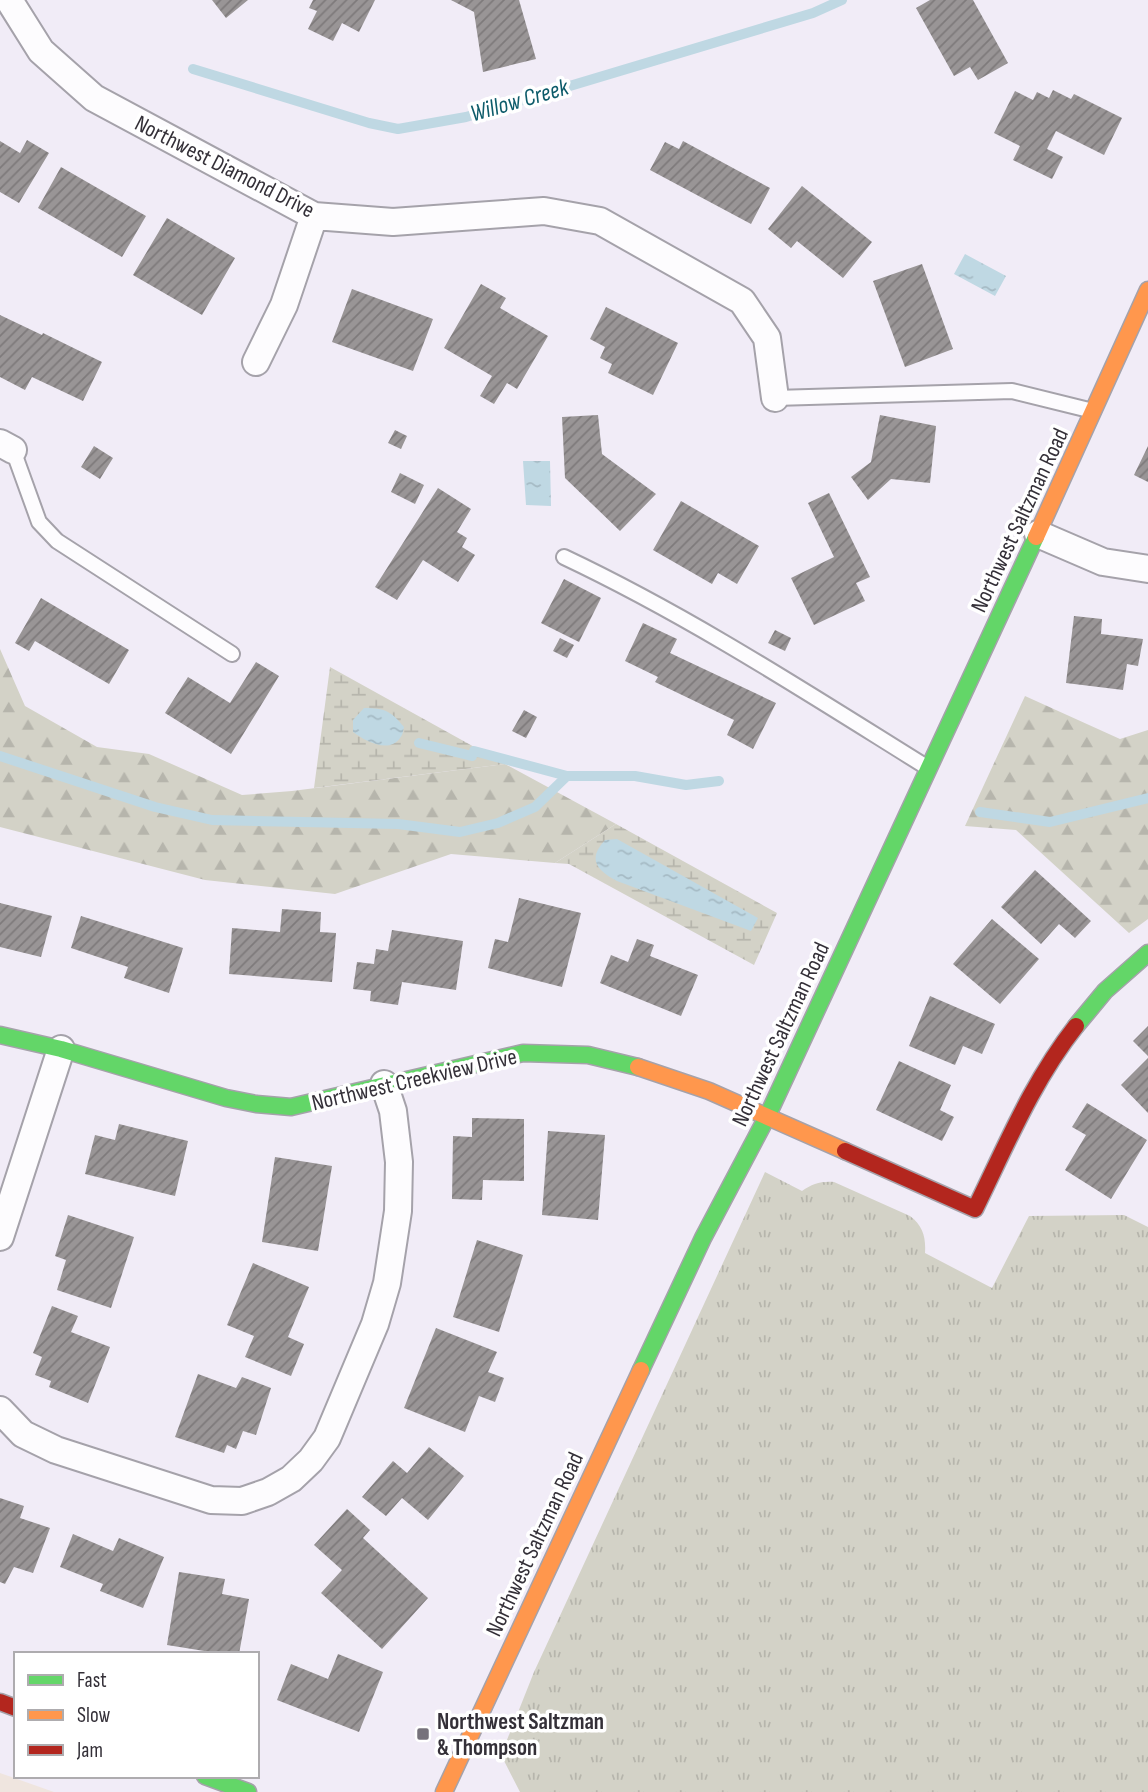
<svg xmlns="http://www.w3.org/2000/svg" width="1148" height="1792" font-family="'Sofia Sans Condensed',sans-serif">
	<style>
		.commercial { fill: #efe5df }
		.grass { fill: url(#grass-tufts) }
		.forest { fill: url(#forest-firs) }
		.wetland { fill: url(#wetland-marsh) }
		.water { fill: url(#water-ripples) }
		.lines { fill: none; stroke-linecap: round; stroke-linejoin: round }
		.stream { stroke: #bfd8e3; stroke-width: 10 }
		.building { fill: url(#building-hatch) }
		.lane-casing { stroke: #a5a2aa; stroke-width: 18 }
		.street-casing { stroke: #a5a2aa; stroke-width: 30 }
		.fast-casing { stroke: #a5a2aa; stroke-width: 19 }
		.slow-casing { stroke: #a5a2aa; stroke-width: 19 }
		.jam-casing { stroke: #a5a2aa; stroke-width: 19 }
		.lane { stroke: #fdfcfe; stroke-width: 14 }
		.street { stroke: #fdfcfe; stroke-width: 26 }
		.fast { stroke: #63d668; stroke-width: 16 }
		.slow { stroke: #ff974d; stroke-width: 16 }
		.jam { stroke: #b3261e; stroke-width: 16 }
		.poi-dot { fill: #76727b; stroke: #fff; stroke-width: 2.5 }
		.labels { text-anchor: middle; stroke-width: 7; stroke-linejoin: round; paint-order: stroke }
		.street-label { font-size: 23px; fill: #343038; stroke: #fff }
		.poi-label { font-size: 23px; font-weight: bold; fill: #343038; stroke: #fff; text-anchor: start }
		.water-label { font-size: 24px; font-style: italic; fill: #0d5b6a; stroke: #fff }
	</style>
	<defs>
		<pattern id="grass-tufts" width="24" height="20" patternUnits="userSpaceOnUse" patternTransform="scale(1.75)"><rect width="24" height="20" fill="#d3d2c7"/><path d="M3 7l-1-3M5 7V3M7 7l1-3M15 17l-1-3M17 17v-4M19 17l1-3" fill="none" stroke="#b6b5ac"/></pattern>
		<pattern id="forest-firs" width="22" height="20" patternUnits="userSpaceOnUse" patternTransform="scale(1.75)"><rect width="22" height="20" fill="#d3d2c7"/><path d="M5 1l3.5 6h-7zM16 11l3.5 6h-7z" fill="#b6b5ac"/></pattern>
		<pattern id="wetland-marsh" width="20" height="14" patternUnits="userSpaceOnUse" patternTransform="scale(1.75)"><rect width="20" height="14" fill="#d3d2c7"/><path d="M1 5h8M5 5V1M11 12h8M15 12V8" fill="none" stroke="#b6b5ac"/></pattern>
		<pattern id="water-ripples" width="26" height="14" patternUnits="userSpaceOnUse" patternTransform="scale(1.75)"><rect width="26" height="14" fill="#bfd8e3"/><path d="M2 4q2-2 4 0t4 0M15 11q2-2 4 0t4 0" fill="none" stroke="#a5bac4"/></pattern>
		<pattern id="building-hatch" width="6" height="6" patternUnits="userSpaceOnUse" patternTransform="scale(1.75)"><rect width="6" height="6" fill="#999596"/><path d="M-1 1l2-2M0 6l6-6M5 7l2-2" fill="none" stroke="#7e7a7b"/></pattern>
	</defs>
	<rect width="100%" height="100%" fill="#f1ecf7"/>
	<path class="commercial" d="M0 1773 54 1792H0Z"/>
	<path class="grass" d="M765 1172 802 1191C812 1184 821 1181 834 1182L910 1216C923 1226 926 1237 925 1253L992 1288 1029 1216 1124 1215 1148 1227V1792H520L501 1755 534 1672Z"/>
	<path class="forest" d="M0 649 25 706 97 747 149 754 242 795 292 791 505 764 616 824 555 863 451 854 335 894 205 880 0 827Z
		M1025 696 1120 739 1148 730V919L1129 933 1016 830 965 826Z"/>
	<path class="wetland" d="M330 667 505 764 314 788Z
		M616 824 777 913 754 965 569 864 555 863Z"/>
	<path class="water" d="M965 254 1006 276 995 296 954 274Z
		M523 461H550L551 506 526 505Z
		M364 708C385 708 391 711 404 727 403 731 403 735 400 738 389 754 365 741 353 732V720Z
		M617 839 758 918 751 931 617 881C597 870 587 860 605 840Z"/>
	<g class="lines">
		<path class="stream" d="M193 69 369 123 398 129 466 117 813 13 842 0
			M419 743 472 756 474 751 567 776
			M0 756 155 807 212 820 398 824 460 832 498 823 535 807 567 776H635L686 785 719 781
			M980 812 1050 822 1148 798"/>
	</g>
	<path class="building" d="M212 0H248L226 18Z
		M313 0H375L359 32 342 23 333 41 308 29 317 11 309 8Z
		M451 0H519L536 59 483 72 474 12Z
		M930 0H973L1008 63 978 80 970 67 954 76 916 8Z
		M1053 90 1071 99 1074 94 1122 118 1104 155 1056 131 1047 149 1063 157 1052 179 1013 160 1020 146 994 133 1015 91 1033 100 1037 92 1049 98Z
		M27 140 49 153 19 203 0 192V141L20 153Z
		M683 141 770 188 751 224 650 170 665 142 679 149Z
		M61 167 146 216 122 257 38 208Z
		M802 186 872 242 843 278 797 241 791 248 768 229Z
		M167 218 235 258 202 315 133 275Z
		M922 264 953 349 905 367 873 281Z
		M481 284 506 298 500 308 548 336 517 389 507 383 494 404 480 396 492 376 444 348Z
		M352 289 433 319 413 371 332 342Z
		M606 307 678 343 653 395 608 373 612 364 600 358 605 347 590 339Z
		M0 315 42 335 43 333 102 362 83 401 32 377 25 390 0 377Z
		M598 415 602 454 656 494 620 531 565 478 562 417Z
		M880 415 936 426 930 483 891 479 868 500 851 477 871 462Z
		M395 430 407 436 401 449 388 443Z
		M94 446 113 458 100 479 81 467Z
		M1148 446V482L1134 475Z
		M400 473 424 485 415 504 391 492Z
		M438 488 471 509 457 532 467 538 462 547 475 555 458 582 423 560 397 600 375 587Z
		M829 493 870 577 856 583 865 601 814 625 791 578 834 557 808 503Z
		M681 501 759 546 737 584 718 573 712 584 653 550Z
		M564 579 601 598 579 642 541 623Z
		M41 598 129 650 109 684 35 641 29 651 15 643Z
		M1074 616 1102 619 1101 634 1143 639 1138 666 1127 664 1123 690 1066 683Z
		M643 623 677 639 670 653 776 703 753 749 727 735 734 720 655 682 658 677 625 661Z
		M775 630 791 638 785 651 768 643Z
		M560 638 574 645 567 658 553 651Z
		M256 662 279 676 231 754 165 713 188 677 230 703Z
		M524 710 537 717 526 738 512 731Z
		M1035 870 1091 921 1075 938 1059 924 1041 944 1001 907Z
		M519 898 581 913 562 987 488 968 495 939 508 942Z
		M0 903 52 916 41 957 0 947Z
		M282 909 321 912 320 932 336 933 332 982 229 974 232 928 280 932Z
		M81 916 183 948 169 993 124 978 128 967 71 948Z
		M992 919 1039 959 1000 1004 953 964Z
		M392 930 463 941 456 990 402 982 398 1005 370 1001 371 991 353 989 357 962 374 964 376 949 388 951Z
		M637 939 654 945 650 956 698 975 681 1016 600 983 611 955 628 962Z
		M930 996 995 1024 982 1054 963 1046 955 1065 909 1046Z
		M1148 1026V1056L1133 1041Z
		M1148 1058V1113L1121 1085Z
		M899 1061 951 1085 940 1110 954 1117 942 1141 876 1110Z
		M1087 1103 1147 1140 1111 1199 1065 1170 1086 1135 1072 1127Z
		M472 1118 524 1119V1181L483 1180 482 1200 452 1199 453 1136 472 1137Z
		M119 1124 188 1141 175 1196 85 1174 95 1135 115 1140Z
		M548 1131 605 1135 598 1220 542 1215Z
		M275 1157 332 1166 318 1251 262 1242Z
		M68 1215 134 1237 111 1308 57 1290 66 1260 55 1256Z
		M477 1240 523 1255 499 1332 453 1317Z
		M253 1263 309 1287 288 1337 304 1344 291 1376 245 1357 254 1336 227 1325Z
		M52 1306 78 1316 71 1332 110 1347 88 1403 49 1387 51 1381 35 1375 42 1357 33 1353Z
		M436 1328 497 1352 488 1372 504 1378 495 1402 479 1396 465 1432 404 1408Z
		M198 1374 236 1388 242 1377 271 1388 256 1435 243 1431 236 1449 227 1445 224 1453 175 1437Z
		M429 1447 464 1476 428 1520 402 1498 386 1516 362 1497 393 1461 407 1473Z
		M0 1498 24 1506 20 1518 50 1528 33 1573 14 1567 5 1584 0 1582Z
		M347 1509 370 1530 363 1538 428 1598 382 1649 321 1593 342 1570 314 1545Z
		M73 1534 113 1551 119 1538 164 1557 143 1608 100 1591 103 1584 60 1567Z
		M179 1572 225 1579 222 1594 249 1599 239 1654H223L167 1645Z
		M338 1654 383 1672 359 1732 277 1700 291 1664 328 1679Z"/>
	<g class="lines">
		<g class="lane-casing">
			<path id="lane" d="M775 398 1012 391 1093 411
				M13 450 39 522 57 541 232 654
				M564 557C691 617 809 694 928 768"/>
		</g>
		<g class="street-casing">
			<path id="street" d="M9 0 41 51 94 98 314 216 393 222 544 211 600 221 742 301 767 338 775 398
				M256 362 284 305 314 216
				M0 443 13 450
				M1038 534 1103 562 1148 569
				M0 1237 61 1049
				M0 1410 23 1434 56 1450 211 1500 242 1501 268 1492 291 1479 311 1460 327 1438 375 1324 387 1283 398 1211 399 1162 393 1111 384 1084"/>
		</g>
		<g class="fast-casing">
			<path id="fast" d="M1076 1026 1105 991 1148 953
				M0 1035 61 1049 226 1098 256 1104 291 1107 523 1053 588 1055 638 1067
				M641 1370 703 1238 767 1117 1036 537
				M205 1776 248 1792"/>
		</g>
		<g class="slow-casing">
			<path id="slow" d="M1036 537 1148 290
				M638 1067 709 1091 845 1151
				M444 1792 641 1370"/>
		</g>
		<g class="jam-casing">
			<path id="jam" d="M845 1151 975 1209C1006 1146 1032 1082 1076 1026
				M0 1702 16 1708"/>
		</g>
		<use href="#lane" class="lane"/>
		<use href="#street" class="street"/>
		<use href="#fast" class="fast"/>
		<use href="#slow" class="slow"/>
		<use href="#jam" class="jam"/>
	</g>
	<rect class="poi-dot" x="416" y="1727" width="14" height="14" rx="3.5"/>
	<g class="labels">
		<g class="street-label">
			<text transform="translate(225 166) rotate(27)" y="8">Northwest Diamond Drive</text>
			<text transform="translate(1019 520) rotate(-65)" y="8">Northwest Saltzman Road</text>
			<text transform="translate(780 1034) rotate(-65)" y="8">Northwest Saltzman Road</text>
			<text transform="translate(414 1079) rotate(-13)" y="8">Northwest Creekview Drive</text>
			<text transform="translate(534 1544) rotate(-65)" y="8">Northwest Saltzman Road</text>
		</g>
		<g class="poi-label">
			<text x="437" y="1729">Northwest Saltzman<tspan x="437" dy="26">&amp; Thompson</tspan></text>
		</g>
		<g class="water-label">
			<text transform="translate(519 100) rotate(-16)" y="8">Willow Creek</text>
		</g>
	</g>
	<rect x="14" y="1652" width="245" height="126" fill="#ffffff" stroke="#aeacaf" stroke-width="2"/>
	<rect x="28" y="1675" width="35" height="10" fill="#63d668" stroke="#aeacaf" stroke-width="2"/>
	<text x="77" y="1687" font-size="21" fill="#343038">Fast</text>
	<rect x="28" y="1710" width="35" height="10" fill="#ff974d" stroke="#aeacaf" stroke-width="2"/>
	<text x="77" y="1722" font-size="21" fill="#343038">Slow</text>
	<rect x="28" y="1745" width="35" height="10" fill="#b3261e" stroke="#aeacaf" stroke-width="2"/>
	<text x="77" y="1757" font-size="21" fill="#343038">Jam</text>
</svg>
